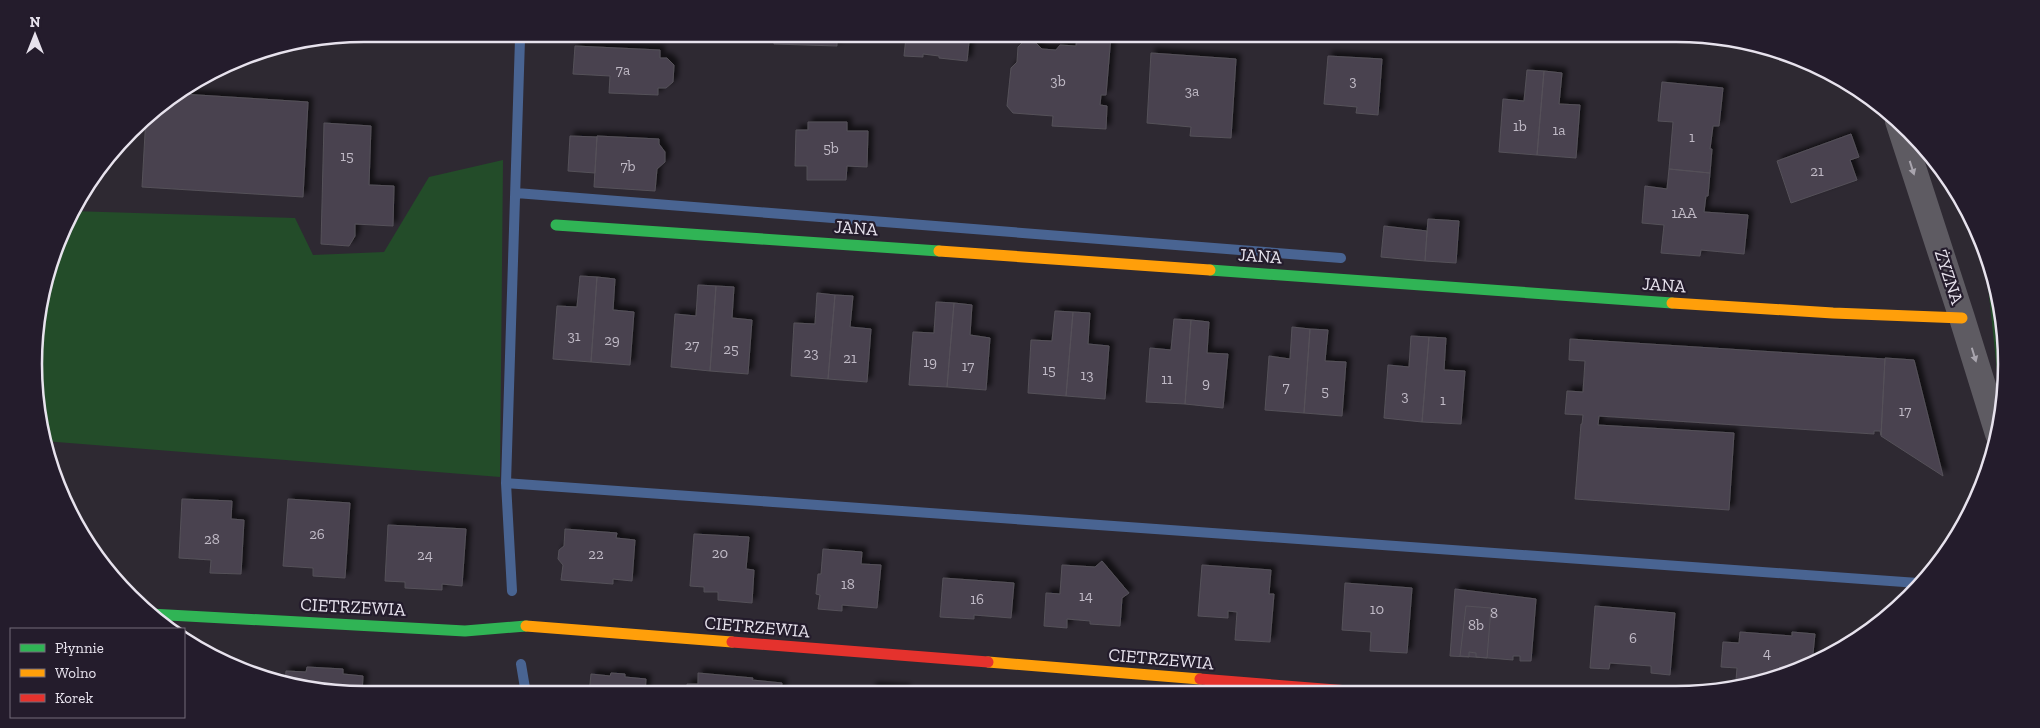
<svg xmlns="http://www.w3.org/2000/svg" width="2040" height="728" font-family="'Zilla Slab',serif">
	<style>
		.green { fill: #234c29 }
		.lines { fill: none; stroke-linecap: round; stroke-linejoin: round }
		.stream { stroke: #496492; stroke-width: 10 }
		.building { fill: #49424f; stroke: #555159; filter: url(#shadow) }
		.street { stroke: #5e5b62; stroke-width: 26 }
		.fast { stroke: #30b455; stroke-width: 11 }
		.slow { stroke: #ff9f0a; stroke-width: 11 }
		.jam { stroke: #e5322d; stroke-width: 11 }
		.oneway { fill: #a9a5ae }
		.labels { text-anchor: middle; stroke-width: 4.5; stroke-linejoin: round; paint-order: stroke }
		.number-label { font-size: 15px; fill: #c0bac6 }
		.street-label { font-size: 18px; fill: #e7e2ed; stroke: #241c2c }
		.rim { fill: none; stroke: #e7e2ed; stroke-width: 2.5 }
	</style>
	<defs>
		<filter id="shadow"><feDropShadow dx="4.5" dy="-4.5" stdDeviation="2.5" flood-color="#0009"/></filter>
	</defs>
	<rect width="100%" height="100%" fill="#2e2932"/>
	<path class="green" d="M503 160 500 477 44 441 34 386 37 321 68 218 72 211 295 218 313 255 384 252 429 177Z
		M1984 247C2003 289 2004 336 2005 381H1998Z"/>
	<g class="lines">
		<path class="stream" d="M516 193 1341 258
			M506 483 1918 583
			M512 591 506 483 520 39
			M521 664 526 694"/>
	</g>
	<path class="building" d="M1077 36H1111L1106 95H1101L1100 105 1107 106 1106 129 1052 126 1053 116 1013 113 1007 106 1011 68 1017 62 1018 47 1023 42 1036 43 1042 49 1056 50 1060 45 1076 46Z
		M906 37H968L967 42H969L967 61 939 58V56L923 54V57L904 56Z
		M774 38H837V46L774 44Z
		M575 46 660 50V58H667L674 65 673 82 666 88H658V95L609 93 610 76 573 74Z
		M1151 53 1236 59 1231 138 1190 136 1191 127 1147 123Z
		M1328 56 1382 59 1378 115 1356 113 1357 107 1324 104Z
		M1527 70 1544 71 1537 155 1499 152 1503 99 1524 101Z
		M1544 71 1562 73 1559 104 1580 105 1576 158 1537 155Z
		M1662 82 1723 88 1719 126H1713L1710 149H1712L1710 173 1669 169 1673 122 1658 121Z
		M182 94 308 102 303 197 142 187 146 116Z
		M808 122H847V131H868L867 167 847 166 846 180H807V166H795L796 130H808Z
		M324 123 371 126 369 185 394 186 393 226 355 224V236L349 246 321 244Z
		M1851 134 1859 157 1850 160 1857 180 1791 203 1777 161Z
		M570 136 597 137 595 173 568 171Z
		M597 136 659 139V144L665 152V162L657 169 655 191 594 187Z
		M107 157V169H98L102 163Z
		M1669 169 1710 173 1708 196H1706L1704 212 1748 215 1744 254 1701 250 1700 256 1661 253 1664 225 1642 223 1645 186 1667 189Z
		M1428 219 1459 221 1456 263 1425 261Z
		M1384 226 1427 231 1425 261 1381 257Z
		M580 276 597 277 591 362 553 359 557 306 577 307Z
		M597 277 615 279 613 310 634 312 630 365 591 362Z
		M698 285 716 286 710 371 671 367 675 314 696 316Z
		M716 286 734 287 732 318 752 320 748 374 710 371Z
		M817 293 835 295 828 379 791 376 794 323 815 324Z
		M835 295 853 296 850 327 871 329 867 382 828 379Z
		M936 302 954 303 947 387 909 385 913 332 934 333Z
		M954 303 972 305 970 335 990 338 986 390 947 387Z
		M1055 311 1073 312 1066 396 1028 393 1031 340 1052 341Z
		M1073 312 1090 313 1088 344 1109 346 1105 399 1066 396Z
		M1174 319 1191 320 1185 404 1146 402 1150 348 1171 350Z
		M1191 320 1209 322 1207 353 1228 354 1223 408 1185 404Z
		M1292 327 1310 329 1304 413 1265 410 1269 356 1290 359Z
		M1310 329 1328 330 1325 361 1346 362 1342 416 1304 413Z
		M1411 336 1429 337 1422 422 1384 418 1388 365 1409 367Z
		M1429 337 1446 338 1444 370 1465 371 1461 424 1422 422Z
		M1570 339 1885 359 1881 435 1880 431H1874V434L1599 416 1598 425 1734 433 1729 510 1575 499 1581 424H1582L1583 415 1565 414 1567 391 1583 392 1585 361 1569 360Z
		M1885 358 1914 360 1943 476 1881 436Z
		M182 499 232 501 231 519 244 520 241 574 210 573 211 560 179 558Z
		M288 499 350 503 345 578 313 576V568L283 566Z
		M388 525 466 529 462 586 442 584V590L405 588V582L385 581Z
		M565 529 617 533 616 538 635 540 632 581 613 579V584L561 580 563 565 558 559 559 550 564 546Z
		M694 534 749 537 746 569 754 570 752 603 718 600V592H704V587L690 586Z
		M823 549 862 552 861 564 881 565 877 608 842 605V611L818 609 820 595 816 594 818 574H821Z
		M1102 561 1129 593 1122 598 1120 626 1090 624V621L1067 619V628L1044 626 1046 593 1060 594 1062 565 1095 567Z
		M1202 565 1271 570 1269 594H1274L1270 642 1235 640 1237 612 1228 611V618L1198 616Z
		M943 578 1014 583 1011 618 974 615V619L940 617Z
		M1345 583 1412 588 1407 653 1370 651 1371 632 1342 630Z
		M1455 589 1536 599 1531 661H1520V656H1513V660L1476 657V653L1469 652V657L1450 656Z
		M1466 606 1491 608 1487 658 1460 656Z
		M1595 606 1675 613 1670 675 1651 673V666L1610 663 1609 669 1590 668Z
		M1740 632 1792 636V632L1815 634 1812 663 1753 681 1736 680 1737 668 1721 667 1723 642 1739 643Z
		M307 667 343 669V674L363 676 362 694 285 684 286 671 306 672Z
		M611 673 625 674V677L646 679 645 694H589L591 674 610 676Z
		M698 673 753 678 752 680 782 683 781 693 687 694V684H698Z
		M872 687 906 689 905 693H871Z"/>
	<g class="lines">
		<path class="street" d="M1898 121 1962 318 1998 434"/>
		<path class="fast" d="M556 225 939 251
			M1210 270 1672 303
			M150 614 465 631 526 626"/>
		<path class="slow" d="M939 251 1210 270
			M1672 303 1833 313 1962 318
			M526 626 732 642
			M988 662 1200 679"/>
		<path class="jam" d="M732 642 988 662
			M1200 679 1361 692"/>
	</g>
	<defs><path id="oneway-solid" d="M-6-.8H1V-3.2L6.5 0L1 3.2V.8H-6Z" transform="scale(1.25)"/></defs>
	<g class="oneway">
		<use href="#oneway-solid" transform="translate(1912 168) rotate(72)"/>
		<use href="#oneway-solid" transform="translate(1974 355) rotate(73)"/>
	</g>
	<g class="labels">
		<g class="number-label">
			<text x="623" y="75">7a</text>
			<text x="1058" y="86">3b</text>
			<text x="1353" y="86">3</text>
			<text x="1192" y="96">3a</text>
			<text x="1520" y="131">1b</text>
			<text x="1559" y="135">1a</text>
			<text x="1692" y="142">1</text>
			<text x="831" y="153">5b</text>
			<text x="347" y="161">15</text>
			<text x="628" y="171">7b</text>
			<text x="1817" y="176">21</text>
			<text x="1684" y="218">1AA</text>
			<text x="574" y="341">31</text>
			<text x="612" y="345">29</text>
			<text x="692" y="350">27</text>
			<text x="731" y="354">25</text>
			<text x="811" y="358">23</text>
			<text x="850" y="363">21</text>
			<text x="930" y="367">19</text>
			<text x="968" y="371">17</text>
			<text x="1049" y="375">15</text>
			<text x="1087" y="380">13</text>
			<text x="1167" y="384">11</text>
			<text x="1206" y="388">9</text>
			<text x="1286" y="392">7</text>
			<text x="1325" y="396">5</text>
			<text x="1405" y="401">3</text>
			<text x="1443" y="405">1</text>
			<text x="1905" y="416">17</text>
			<text x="317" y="539">26</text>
			<text x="212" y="544">28</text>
			<text x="720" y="558">20</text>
			<text x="596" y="559">22</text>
			<text x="425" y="560">24</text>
			<text x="848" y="589">18</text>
			<text x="1086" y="601">14</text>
			<text x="977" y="604">16</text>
			<text x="1377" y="614">10</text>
			<text x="1494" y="618">8</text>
			<text x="1476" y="630">8b</text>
			<text x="1633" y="643">6</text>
			<text x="1767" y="658">4</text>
		</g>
		<g class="street-label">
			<text transform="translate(856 228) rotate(4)" y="6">JANA</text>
			<text transform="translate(1260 256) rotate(4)" y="6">JANA</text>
			<text transform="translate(1949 277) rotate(72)" y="6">ŻYZNA</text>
			<text transform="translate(1664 285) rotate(4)" y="6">JANA</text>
			<text transform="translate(353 607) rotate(3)" y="6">CIETRZEWIA</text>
			<text transform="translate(757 627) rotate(5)" y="6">CIETRZEWIA</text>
			<text transform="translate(1161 659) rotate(5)" y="6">CIETRZEWIA</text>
		</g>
	</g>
	<path d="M0 0H2040V728H0ZM364 42H1676A322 322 0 0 1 1998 364V364A322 322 0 0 1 1676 686H364A322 322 0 0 1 42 364V364A322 322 0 0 1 364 42Z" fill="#241c2c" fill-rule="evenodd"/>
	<path class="rim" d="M364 42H1676A322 322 0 0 1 1998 364V364A322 322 0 0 1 1676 686H364A322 322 0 0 1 42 364V364A322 322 0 0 1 364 42Z"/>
	<rect x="10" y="628" width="175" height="90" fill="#241c2c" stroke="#726b79"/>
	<rect x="20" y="644" width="25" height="8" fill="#30b455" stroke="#726b79"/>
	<text x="55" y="653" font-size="15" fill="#e7e2ed">Płynnie</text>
	<rect x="20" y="669" width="25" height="8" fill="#ff9f0a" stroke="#726b79"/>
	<text x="55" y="678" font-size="15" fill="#e7e2ed">Wolno</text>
	<rect x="20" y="694" width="25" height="8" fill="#e5322d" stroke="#726b79"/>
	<text x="55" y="703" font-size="15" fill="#e7e2ed">Korek</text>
	<g transform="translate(35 35)" stroke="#241c2c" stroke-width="4" paint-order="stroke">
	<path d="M0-4L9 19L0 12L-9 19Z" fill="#e7e2ed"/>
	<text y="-8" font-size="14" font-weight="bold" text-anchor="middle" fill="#e7e2ed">N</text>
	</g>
</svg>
